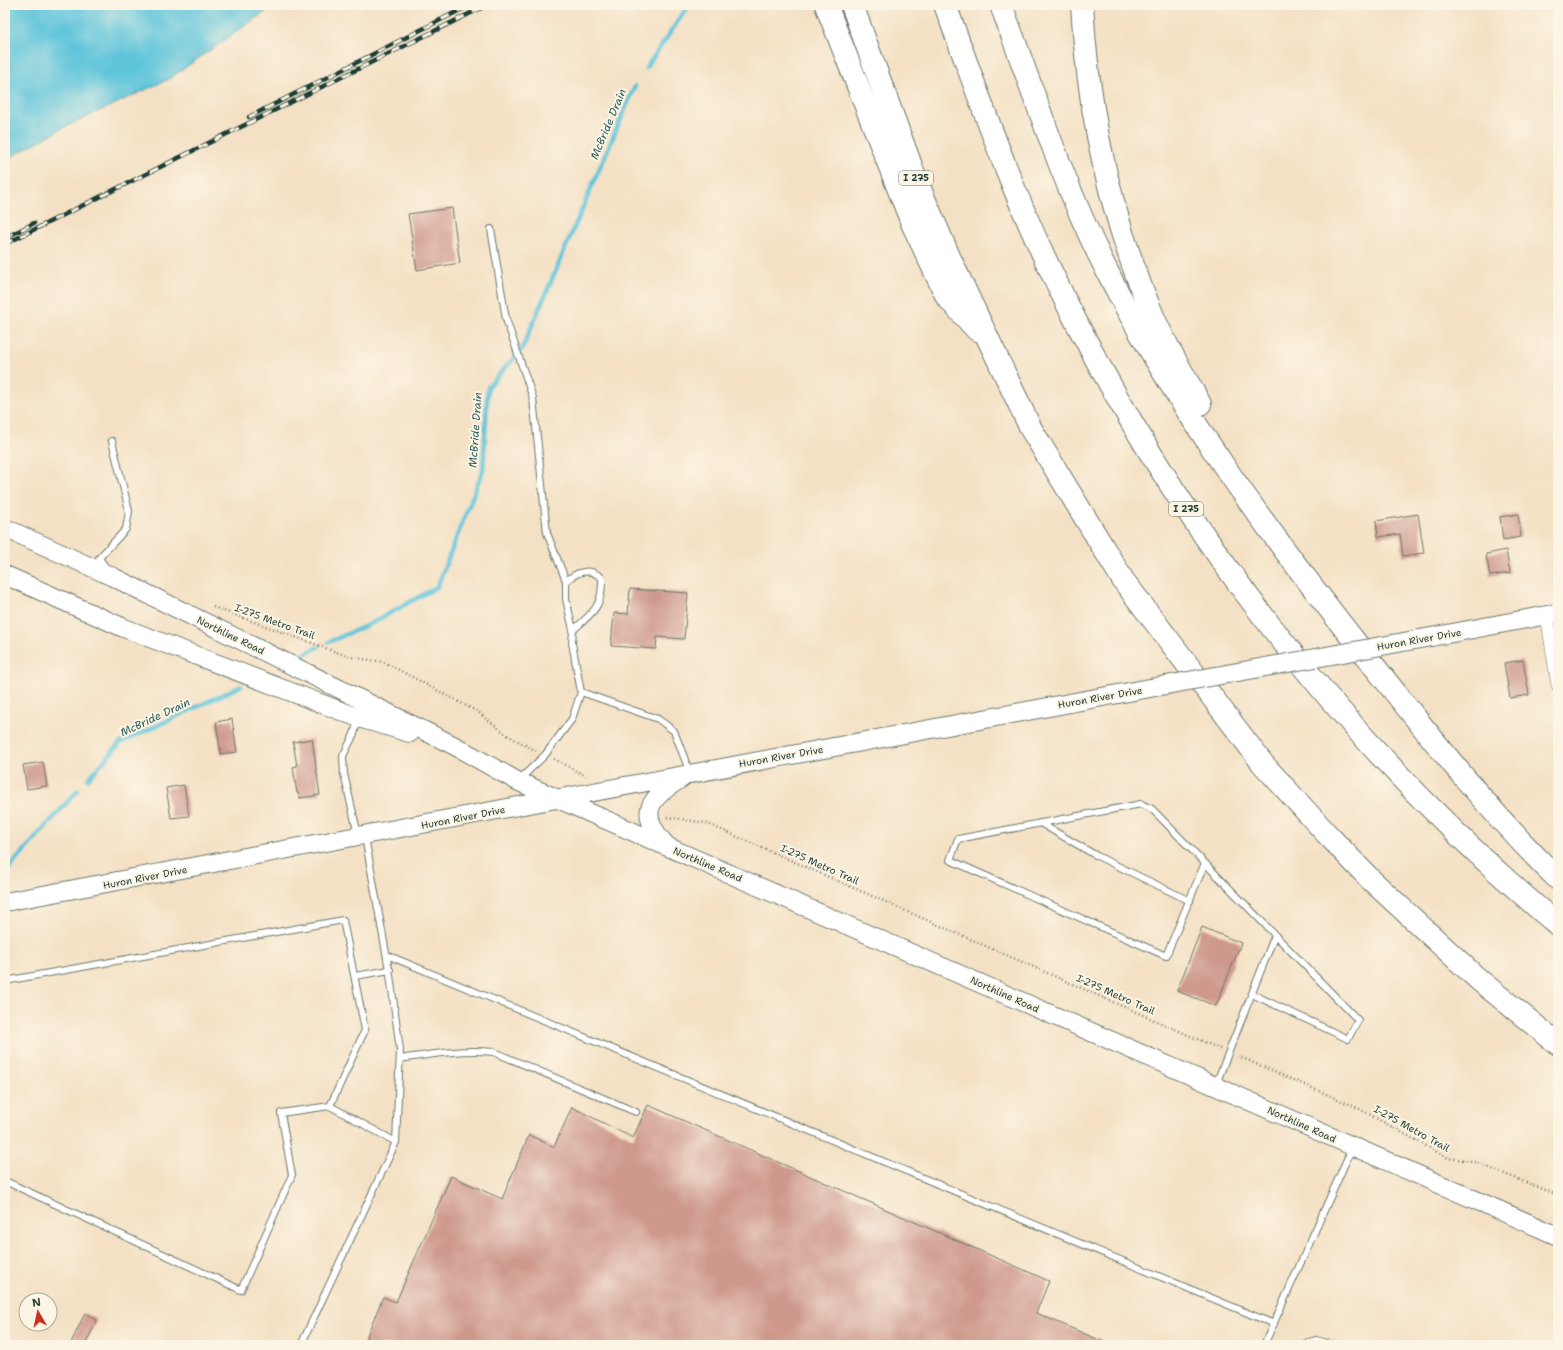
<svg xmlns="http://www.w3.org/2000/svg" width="1563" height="1350" font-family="'Shantell Sans',sans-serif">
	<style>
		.water { fill: #5ec5db; stroke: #3e8188 }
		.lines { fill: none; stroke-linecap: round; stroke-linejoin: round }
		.stream { stroke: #5ec5db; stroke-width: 4.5 }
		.building { fill: #ce988c }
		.lane-casing { stroke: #6a7667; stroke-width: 8 }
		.street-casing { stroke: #6a7667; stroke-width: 14 }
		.secondary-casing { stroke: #6a7667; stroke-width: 20 }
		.highway-casing { stroke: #6a7667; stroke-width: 24 }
		.path { stroke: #6a7667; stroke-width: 2.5; stroke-dasharray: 1 3; stroke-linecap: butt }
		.lane { stroke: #fff; stroke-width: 6 }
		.street { stroke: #fff; stroke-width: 13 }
		.secondary { stroke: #fff; stroke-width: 18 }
		.highway { stroke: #fff; stroke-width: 22 }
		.rail-casing { stroke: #1f3d34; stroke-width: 4.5 }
		.rail { stroke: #fcf5e5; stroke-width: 3; stroke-dasharray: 9; stroke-linecap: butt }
		.secondary-bridge-casing { stroke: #6a7667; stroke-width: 20; stroke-linecap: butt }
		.secondary-bridge { stroke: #fff; stroke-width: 18 }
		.labels { text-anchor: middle; stroke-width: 4; stroke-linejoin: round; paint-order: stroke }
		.shield { fill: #fcf5e5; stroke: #617469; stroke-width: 1 }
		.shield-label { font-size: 9px; font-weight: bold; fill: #1f3d34 }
		.street-label { font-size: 10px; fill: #1f3d34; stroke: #fcf5e5 }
		.water-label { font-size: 11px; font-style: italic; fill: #2f5f5e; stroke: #fcf5e5 }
	</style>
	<rect width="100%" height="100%" fill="#fcf5e5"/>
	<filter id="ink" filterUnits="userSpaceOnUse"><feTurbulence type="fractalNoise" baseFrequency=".025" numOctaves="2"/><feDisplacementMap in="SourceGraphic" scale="8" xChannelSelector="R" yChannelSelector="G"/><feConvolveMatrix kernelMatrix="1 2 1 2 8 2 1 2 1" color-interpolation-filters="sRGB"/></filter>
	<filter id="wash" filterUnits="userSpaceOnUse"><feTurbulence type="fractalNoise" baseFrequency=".012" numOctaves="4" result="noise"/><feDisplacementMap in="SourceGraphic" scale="16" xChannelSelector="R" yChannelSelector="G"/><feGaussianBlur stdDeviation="0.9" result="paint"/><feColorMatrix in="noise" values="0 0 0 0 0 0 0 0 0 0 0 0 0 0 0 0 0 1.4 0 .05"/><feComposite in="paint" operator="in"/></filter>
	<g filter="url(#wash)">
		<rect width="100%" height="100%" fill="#f4e1c5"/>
		<path class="water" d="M5 5H275L169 79 63 128 5 160Z"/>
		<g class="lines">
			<path class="stream" d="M646 68 689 5
				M329 642 370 624 437 587 483 470 488 387 522 349 635 86
				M293 660 318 647
				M88 779 120 743 241 686
				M9 868 78 790"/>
		</g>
		<g id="blocks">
			<path class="building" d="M452 208 460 263 417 270 408 214Z
				M1418 514 1424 553 1403 556 1400 534 1378 537 1376 521Z
				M1518 514 1521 537 1503 540 1500 517Z
				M1506 550 1510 573 1490 576 1486 554Z
				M630 589 688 593 684 639 657 637 656 649 611 646 614 613 628 614Z
				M1523 660 1529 695 1510 698 1504 663Z
				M232 719 237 752 221 754 216 722Z
				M312 739 320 795 300 798 299 793H297L293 767 297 766 293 742Z
				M43 762 47 786 27 789 23 765Z
				M184 785 189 816 171 818 166 788Z
				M1202 927 1241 943 1216 1006 1177 991Z
				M648 1105 1049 1281 1036 1313 1111 1345H363L383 1297 396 1302 451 1176 502 1199 529 1135 554 1147 572 1107 633 1138Z
				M85 1313 97 1320 85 1345H70Z"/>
		</g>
	</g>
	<g filter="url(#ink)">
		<use href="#blocks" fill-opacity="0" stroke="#6a7667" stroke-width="1"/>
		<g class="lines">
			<g class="lane-casing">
				<path id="lane" d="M491 229 506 319 533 398 547 533 566 581
					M106 568 99 558 126 529 129 511 112 441
					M581 692 658 719 674 731 690 773
					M519 780 545 755 572 719 581 692 572 643 573 630C593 613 603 606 602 578 590 567 578 571 566 581V599L573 630
					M1040 823 1097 856 1190 901
					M358 835 344 774 343 756 354 734 358 720
					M1205 863 1166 956 950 860 958 839 1141 804 1152 809 1275 935 1216 1084
					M387 955 1274 1324
					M355 976 390 970
					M5 981 343 920 365 1030 330 1106 281 1113 292 1175 241 1290 5 1181
					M1252 994 1348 1039 1358 1020 1275 935
					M400 1059C433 1054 461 1049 494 1052L636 1112
					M330 1106 396 1142
					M301 1345 396 1142 400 1050 390 975 365 837
					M1264 1345 1352 1148
					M1304 1345 1316 1340 1334 1345"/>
			</g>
			<g class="street-casing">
				<path id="street" d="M1547 615 1558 685"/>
			</g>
			<g class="secondary-casing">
				<path id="secondary" d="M5 528 113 577 455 746 517 781 1558 1236
					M5 575 124 628 359 718 410 733
					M1431 637 1558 613
					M667 846C636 813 649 798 682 778
					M5 902 1166 685"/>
			</g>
			<g class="highway-casing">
				<path id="highway" d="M826 5 912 223 947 297 977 330
					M852 5 917 182 951 261 1031 429 1123 580 1263 764 1326 833 1370 879 1479 980 1558 1044
					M945 5C978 93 1008 182 1049 267 1169 519 1344 745 1558 925
					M1001 5C1033 90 1061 178 1101 259 1170 400 1266 529 1363 652 1425 730 1486 809 1558 879
					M1082 5C1088 112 1110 217 1153 316 1166 346 1184 375 1200 404"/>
			</g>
			<path class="path" d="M213 607 350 657 384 662 478 712 507 735 536 751
				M554 759 586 776
				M667 817 706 823 1220 1049
				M1238 1056 1358 1108 1448 1158 1472 1161 1558 1195"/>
			<use href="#lane" class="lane"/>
			<use href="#street" class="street"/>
			<use href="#secondary" class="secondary"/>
			<use href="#highway" class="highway"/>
			<g class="rail-casing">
				<path id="rail" d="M249 117 470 5
					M5 238 34 223
					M5 244 487 5"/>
			</g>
			<use href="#rail" class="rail"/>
			<g class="secondary-bridge-casing">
				<path id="secondary-bridge" d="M1166 685 1431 637"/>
			</g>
			<use href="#secondary-bridge" class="secondary-bridge"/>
		</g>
	</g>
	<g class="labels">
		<g class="shield">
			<rect x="899" y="171" width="34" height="14" rx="3"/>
			<rect x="1169" y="502" width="34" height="14" rx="3"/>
		</g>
		<g class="shield-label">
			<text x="916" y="181">I 275</text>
			<text x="1186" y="512">I 275</text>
		</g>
		<g class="street-label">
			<text transform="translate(275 621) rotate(20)" y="4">I-275 Metro Trail</text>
			<text transform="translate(231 635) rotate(26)" y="4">Northline Road</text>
			<text transform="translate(1419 639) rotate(-10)" y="4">Huron River Drive</text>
			<text transform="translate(1100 697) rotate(-10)" y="4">Huron River Drive</text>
			<text transform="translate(781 756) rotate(-10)" y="4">Huron River Drive</text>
			<text transform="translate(463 817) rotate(-11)" y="4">Huron River Drive</text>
			<text transform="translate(708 864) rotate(23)" y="4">Northline Road</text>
			<text transform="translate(820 864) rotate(24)" y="4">I-275 Metro Trail</text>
			<text transform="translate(145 877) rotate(-11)" y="4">Huron River Drive</text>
			<text transform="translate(1005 994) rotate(24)" y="4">Northline Road</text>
			<text transform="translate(1116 994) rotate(24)" y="4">I-275 Metro Trail</text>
			<text transform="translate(1302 1124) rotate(24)" y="4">Northline Road</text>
			<text transform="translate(1412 1128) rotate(29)" y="4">I-275 Metro Trail</text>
		</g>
		<g class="water-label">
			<text transform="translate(608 124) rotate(-67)" y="4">McBride Drain</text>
			<text transform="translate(475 430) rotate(-86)" y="4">McBride Drain</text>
			<text transform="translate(155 717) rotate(-25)" y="4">McBride Drain</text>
		</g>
	</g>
	<rect width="1563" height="1350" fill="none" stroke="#fcf5e5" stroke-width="20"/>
	<g transform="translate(38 1312) rotate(351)"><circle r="19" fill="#fcf5e5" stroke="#a4ab9e"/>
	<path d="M0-3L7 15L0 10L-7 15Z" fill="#c8321e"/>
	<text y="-6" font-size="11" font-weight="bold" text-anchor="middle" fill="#1f3d34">N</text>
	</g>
</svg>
